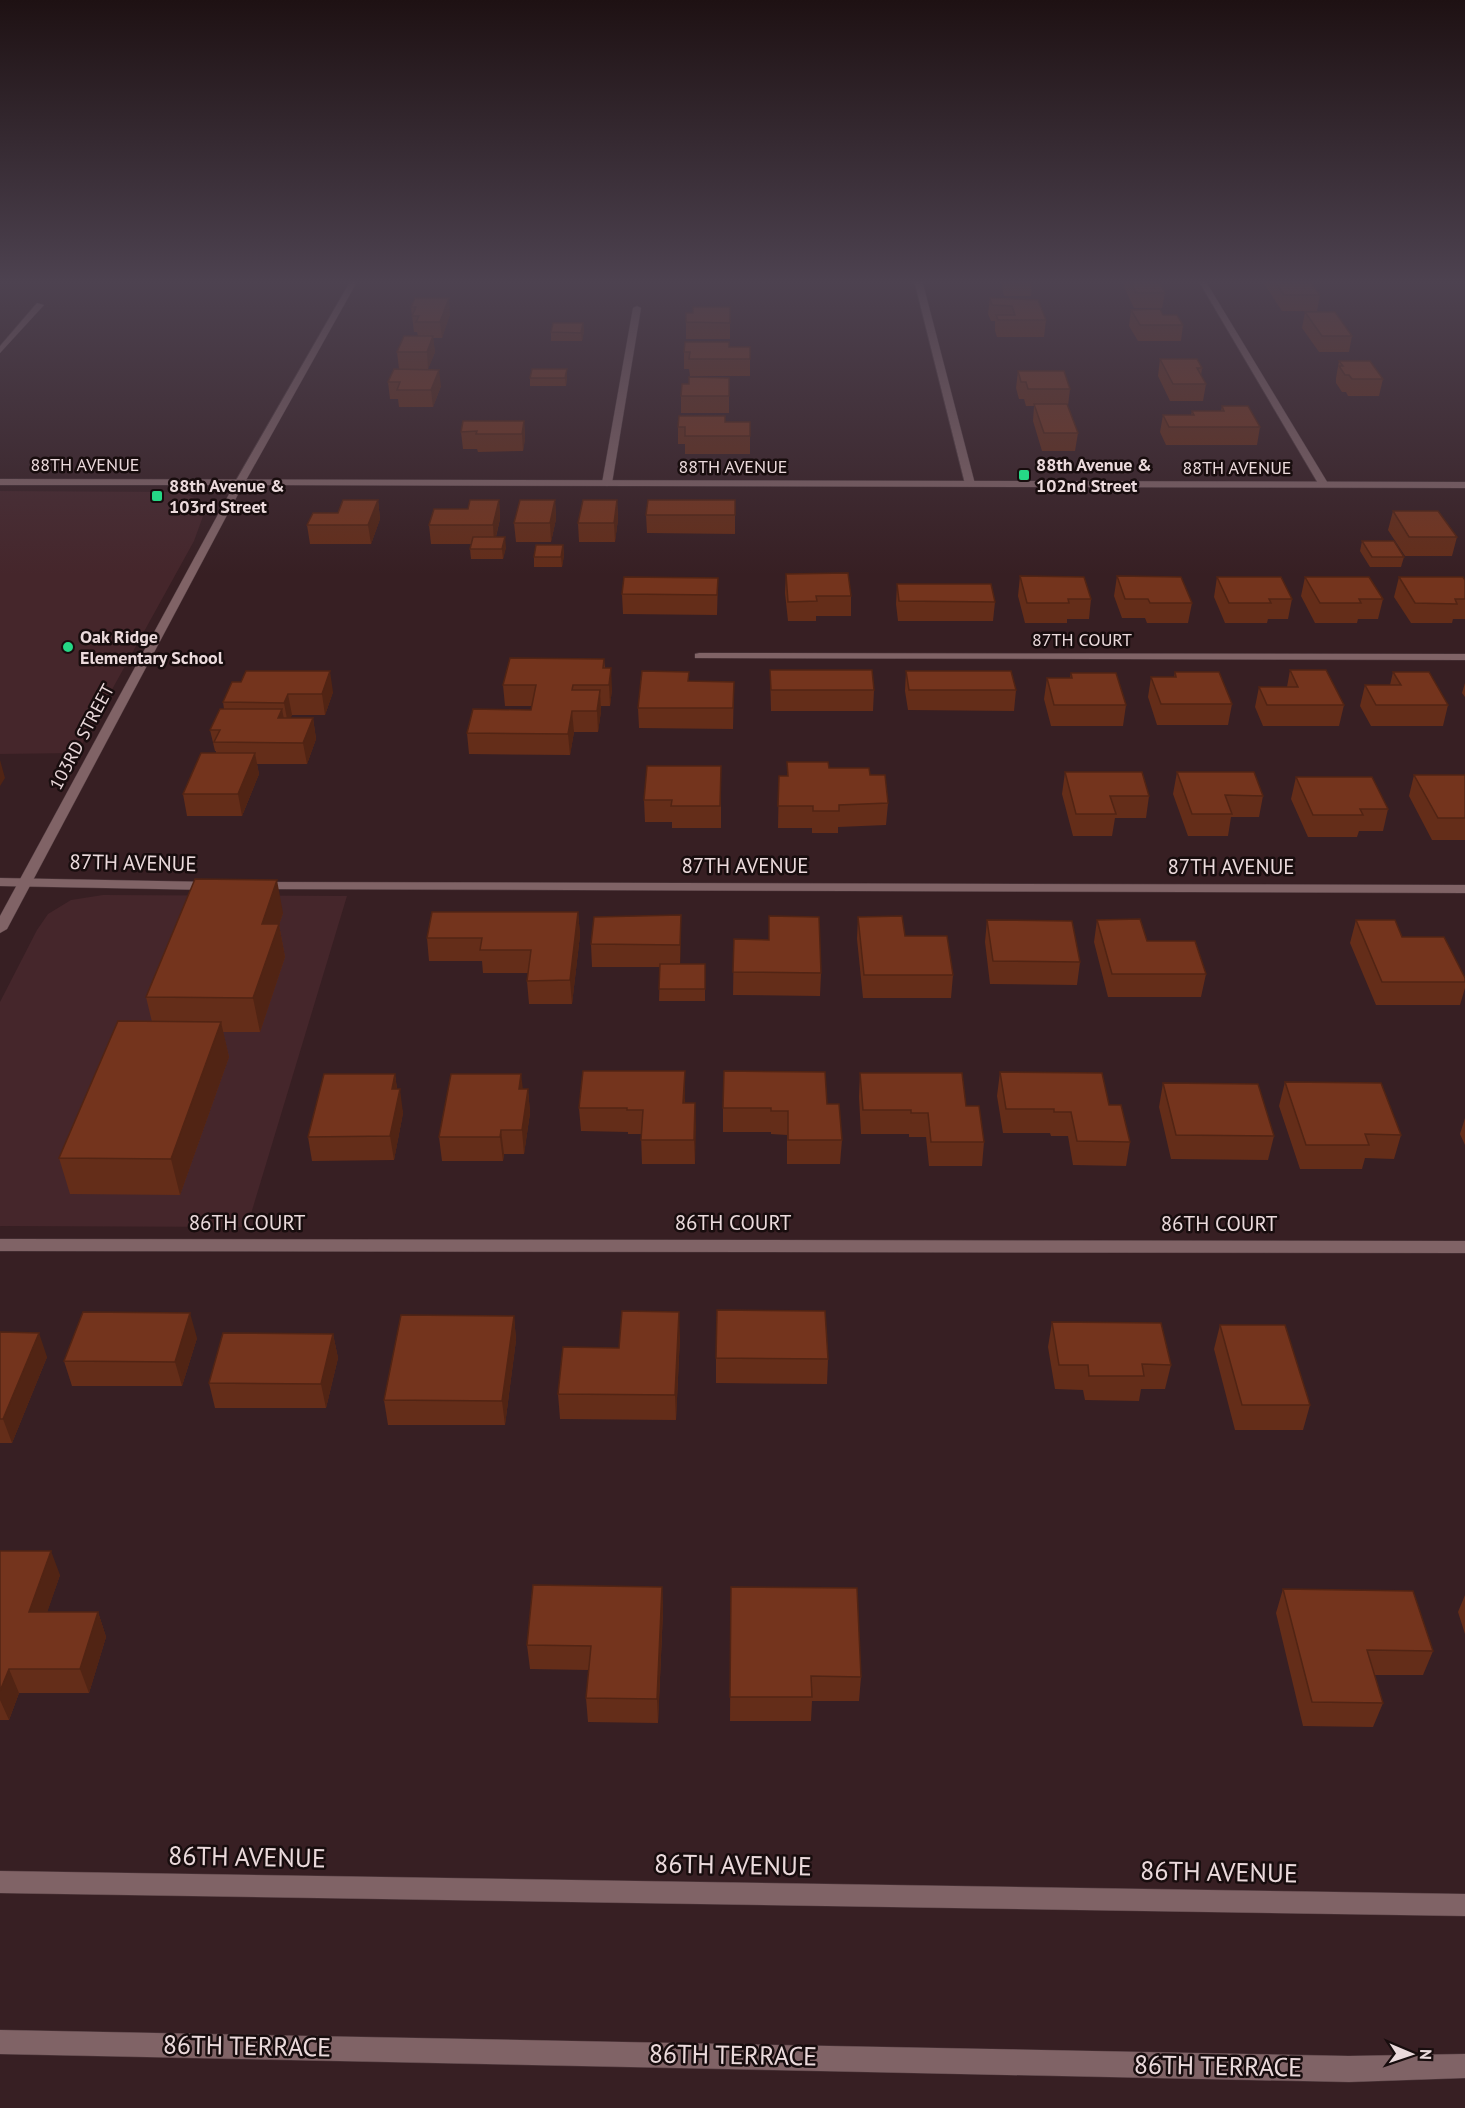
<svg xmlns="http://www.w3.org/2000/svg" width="1465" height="2108" font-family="'PT Sans',sans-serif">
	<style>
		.built { fill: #45262b }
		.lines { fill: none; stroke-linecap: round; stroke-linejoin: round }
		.minor-casing { stroke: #4f3a3e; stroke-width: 1 }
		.tertiary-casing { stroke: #4f3a3e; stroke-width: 1 }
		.minor { fill: #806366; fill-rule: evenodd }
		.tertiary { fill: #806366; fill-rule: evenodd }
		.wall { fill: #642d19 }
		.shaded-wall { fill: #512414 }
		.building { fill: #74341d; stroke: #512414; stroke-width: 1.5 }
		.poi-dot { fill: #25d886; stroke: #180d0e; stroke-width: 2 }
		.labels { text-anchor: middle; stroke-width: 5; stroke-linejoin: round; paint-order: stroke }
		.far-street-label { font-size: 18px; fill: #ebdadc; stroke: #180d0e }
		.far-poi-label { font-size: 18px; font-weight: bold; fill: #ebdadc; stroke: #180d0e; text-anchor: start }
		.street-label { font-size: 21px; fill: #ebdadc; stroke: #180d0e }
		.near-street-label { font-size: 26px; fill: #ebdadc; stroke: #180d0e }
	</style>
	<rect width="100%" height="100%" fill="#371f23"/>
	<path class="built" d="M0 491 180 492 202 501 206 508 194 541 77 753 0 754Z
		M103 895 347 896 247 1227 0 1226V1002L37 930 48 914 71 900Z"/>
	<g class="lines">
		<g class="minor-casing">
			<path id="minor" d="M351 280H358L245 482 237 484 235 482Z
				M914 280H922L975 484 973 486 965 484Z
				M1198 280H1205L1329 485 1327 487 1319 485Z
				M37 303 44 305 0 353V346Z
				M637 306 641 308 612 483 607 486 602 483 633 308Z
				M699 653 1465 654V660L695 658V654Z
				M0 878 211 882 218 886 211 890 0 886Z
				M259 882 1465 885V893L254 889 252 886 254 883Z
				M0 1239 1465 1241V1253L0 1251Z
				M0 1871 1465 1894V1916L0 1893Z
				M0 2030 1349 2056 1465 2054V2078L1349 2082 0 2054Z"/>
		</g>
		<g class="tertiary-casing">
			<path id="tertiary" d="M0 479 1465 482V488L243 485 7 929 0 933V916L234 485H0Z"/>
		</g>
		<use href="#minor" class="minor"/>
		<use href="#tertiary" class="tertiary"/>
	</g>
	<path class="wall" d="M1000 280H1032L1031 296H1004Z
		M1124 280H1158L1165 293 1162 308H1134L1124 287Z
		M1263 280H1309L1320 295 1317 311H1282L1263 282Z
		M415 298 450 314 442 338H433L435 352 428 369H399L397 352 418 336 417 332H414L411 307Z
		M990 298 1038 300 1046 320 1044 337H997L995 331V321H991L988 314Z
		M730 307V339H686V322L693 313Z
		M1131 310 1163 315 1183 325 1181 341H1138L1129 326Z
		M1305 312 1352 336 1349 352H1319L1302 328Z
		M583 323 584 331 582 341H551V332Z
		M729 347H750V376H690L689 369H684V352Z
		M1160 359 1202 368 1201 376 1206 384 1203 401H1170L1158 376Z
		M1339 361 1383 379 1379 396H1348L1346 392H1342L1336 383V378Z
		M394 369 441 386 433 407H399L398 399H390L388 382Z
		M1018 371 1070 389 1068 406 1078 433 1075 451H1042L1033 421 1034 406H1026L1024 399H1019L1016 388Z
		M567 377 566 386H530V378Z
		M729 378V413H681V396L689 384Z
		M1222 406 1260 427 1257 445H1166L1160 432 1163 415H1191L1192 411H1221Z
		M524 421 525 439 523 451 478 452 477 449H463L461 432Z
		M725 422H750V454H685V444H678V427Z
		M378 500 380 519 371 544H310L307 525 338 513Z
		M499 500 500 519 496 537 506 547 503 559H471L470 549 472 544H431L429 525 468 509Z
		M555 500 556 519 551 542H516L514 523Z
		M617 500 618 519 615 542H579L578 523Z
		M735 500V534L647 533 646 515Z
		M1393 511 1457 537 1452 556H1405L1388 530Z
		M1362 541 1404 557 1401 567H1370L1360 551Z
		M563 545 564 555 562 567H534V557Z
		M786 574 851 596V616H816V621H788L785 593Z
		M1020 576 1091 599 1089 619H1067V623H1025L1018 596Z
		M1117 576 1192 603 1188 623H1147L1145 618H1122L1114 596Z
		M1217 577 1292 599 1288 619H1268L1267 623H1225L1214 597Z
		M1305 577 1383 599 1378 619H1358L1357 623H1315L1301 596Z
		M1399 577 1465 580V619H1453L1452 623H1411L1394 597Z
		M718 578 717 615 623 614 622 594Z
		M897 584 995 602 993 621H898L896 604Z
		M604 659 605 668 612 689 610 706H601V711L598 732H574L570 755 469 754 467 733 531 710 532 706H505L503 685Z
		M770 670 874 690 873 711H771Z
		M1290 670 1344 705 1339 726H1263L1255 707 1259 687H1287Z
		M906 671 1016 690 1014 711 908 710 905 691Z
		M1175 672 1232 704 1228 725H1157L1148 697 1151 677H1174Z
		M1393 672 1448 705 1443 726H1371L1360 706 1365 685H1390Z
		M1071 673 1126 705 1123 726H1051L1044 699 1047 678H1070Z
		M689 681 734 682 733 729 639 728 638 708Z
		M232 682 333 692 325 715H292L290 718H313L316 739 307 764H257L259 774 242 816H187L183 794 216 753V751H215L210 730 224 709 223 702Z
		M1465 683V697L1462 693Z
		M787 762 829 768 870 775 888 803 886 825 838 827V833H812V828H778L779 776H787Z
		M1065 772 1149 796 1146 818H1115L1112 836H1073L1062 794Z
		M1177 772 1263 796 1259 817H1231L1228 836H1188L1173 794Z
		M1414 775H1465V840H1432L1409 796Z
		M1296 777 1388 809 1383 831H1359L1357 837H1308L1291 799Z
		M721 788V828H672V822H645L644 800Z
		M578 912 580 935 572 1004H529L527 981 528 973H483L482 961H429L427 938Z
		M283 913 279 925 285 957 260 1032H223L229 1057 180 1195 70 1194 59 1158 152 1022 146 997Z
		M681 915 680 964H705V1001H659L660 967H592L591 944Z
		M858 917 953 975 951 998H863L857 939Z
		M987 920 1080 962 1077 985 990 984 985 942Z
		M1097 920 1147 941 1206 974 1201 997H1108L1094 942Z
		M1356 920 1402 937 1465 978V988L1460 1005H1376L1350 943Z
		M734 939 769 940 821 973 820 996 733 995Z
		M1000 1072 1109 1105 1130 1142 1126 1166 1073 1165 1068 1136H1051L1050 1133H1003L997 1096Z
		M860 1073 966 1106 984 1142 982 1166H929L926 1137H909V1134H861L859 1097Z
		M395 1074 397 1089 403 1113 394 1160 312 1161 308 1137Z
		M1285 1082 1401 1135 1394 1159 1365 1158 1362 1169H1300L1279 1106Z
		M1163 1083 1274 1136 1268 1160 1171 1159 1159 1107Z
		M523 1089H528L530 1113 524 1154H504L503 1161H442L439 1137Z
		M685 1095V1103H695V1164H642L641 1134H628V1132L581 1131 579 1108Z
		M827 1104 842 1140 840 1164H787V1135L771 1134V1132H723V1108Z
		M1465 1118V1145L1460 1134Z
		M514 1316 516 1340 505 1425H388L384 1400Z
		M1052 1322 1171 1365 1165 1389H1141L1139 1401 1085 1400 1083 1390 1055 1389 1048 1347Z
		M1220 1325 1310 1405 1303 1430H1235L1214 1349Z
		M0 1332 47 1357 12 1443H0Z
		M333 1334 338 1358 326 1408H215L209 1383Z
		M680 1336 676 1420 560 1419 558 1394 619 1348Z
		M197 1338 182 1386H72L64 1361Z
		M716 1358 828 1359 827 1384 716 1383Z
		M0 1551 60 1575 47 1612H98L106 1637 89 1693H19L9 1720H0Z
		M662 1587 663 1611 658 1723 588 1722 586 1698 589 1670 530 1669 527 1645Z
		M731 1587 861 1677 859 1701H812L811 1721H730Z
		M1283 1589 1433 1651 1423 1675H1374L1383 1703 1373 1727 1303 1726 1276 1613Z
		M1465 1595V1634L1458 1612Z"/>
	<path class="shaded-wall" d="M449 298 450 314 442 338 440 322Z
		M583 323 584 331 582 341 581 333Z
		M433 336 435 352 428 369 427 352Z
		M567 369V377L566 386 565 378Z
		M439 370 441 386 433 407 431 390Z
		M524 421 525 439 523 451 522 434Z
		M378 500 380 519 371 544 368 525Z
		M499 500 500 519 494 544 493 525Z
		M555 500 556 519 551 542 550 523Z
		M617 500 618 519 615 542 614 523Z
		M505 537 506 547 503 559 502 549Z
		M563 545 564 555 562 567 561 557Z
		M611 668 612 689 610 706 609 685Z
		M330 671 333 692 325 715 322 694Z
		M600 690 601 711 598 732 597 711Z
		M288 694 292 715 288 724 284 703Z
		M282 709 286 730 278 718Z
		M572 711 574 732 570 755 568 734Z
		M313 718 316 739 307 764 303 743Z
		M255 753 259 774 242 816 238 794Z
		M0 760 5 778 0 786Z
		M277 880 283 913 279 925 285 957 260 1032 253 998 262 924Z
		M578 912 580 935 572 1004 570 980Z
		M681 915V937L680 968V945Z
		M221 1022 229 1057 180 1195 171 1159Z
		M685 1071V1095L684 1127 683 1103Z
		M395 1074 398 1097 400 1089 403 1113 394 1160 390 1136 392 1089Z
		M521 1074 524 1098 519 1089Z
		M528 1089 530 1113 524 1154 522 1130Z
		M695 1103 696 1127 695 1164 694 1140Z
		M501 1130 504 1154 503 1161 500 1137Z
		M679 1312 680 1336 676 1420 675 1395Z
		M190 1313 197 1338 182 1386 175 1362Z
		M514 1316 516 1340 505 1425 502 1401Z
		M39 1333 47 1357 12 1443 3 1419Z
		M333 1334 338 1358 326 1408 321 1384Z
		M51 1551 60 1575 39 1636 29 1612Z
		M662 1587 663 1611 658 1723 657 1699Z
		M98 1612 106 1637 89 1693 80 1669Z
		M9 1669 19 1693 9 1720 0 1700V1691Z"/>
	<path class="building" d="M1130 280H1158L1165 293H1136Z
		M1274 280H1309L1320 295H1284Z
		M415 298H449L440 322H416L419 316H412L416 307H411Z
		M990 298 1038 300 1046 320H998L996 315H1015L1012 306 992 305Z
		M693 307H730V323L686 322V313H693Z
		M1160 309 1163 315H1177L1183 325H1140L1131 310Z
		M1305 312H1335L1352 336H1322Z
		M553 323H583L581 333 551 332Z
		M404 336H433L427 352H397Z
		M685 342H729V347H750V359H689L690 352H684Z
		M1160 359H1197L1202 368H1197L1206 384H1173Z
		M1339 361H1370L1383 379H1352L1349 375H1345L1339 366H1343Z
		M394 369 439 370 431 390H397L400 382H388Z
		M532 369H567L565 378H530Z
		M1018 371H1064L1070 389H1028L1026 382H1021Z
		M689 377 729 378V396H681L682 384H689Z
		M1034 404H1067L1078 433H1044Z
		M1222 406H1248L1260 427H1169L1163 415H1194L1192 411H1224Z
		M679 416H725V422H750V436H685V427H678Z
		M463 421H524L522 434H476L477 431 461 432Z
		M343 500H378L368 525H307L313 513H338Z
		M470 500H499L493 525H429L434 509H468Z
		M520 500H555L550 523H514Z
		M583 500H617L614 523H578Z
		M648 500H735V515H646Z
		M1393 511H1438L1457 537H1409Z
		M473 537H505L502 549H470Z
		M1362 541H1394L1404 557H1372Z
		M536 545H563L561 557H534Z
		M848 573 851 596H816L817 601 788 602 786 574Z
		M1020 576 1084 577 1091 599H1068L1069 603H1027Z
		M1117 576 1181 577 1192 603H1150L1148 599H1125Z
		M624 577 718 578 717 595 622 594Z
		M1217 577H1281L1292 599H1269L1271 603H1229Z
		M1305 577H1369L1383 599H1359L1361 603H1320Z
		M1399 577H1463L1465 580V599H1455L1457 604 1415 603Z
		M897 584H991L995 602 899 601Z
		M510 658 604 659 603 668H611L609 685H573L572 690H600L597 711H572L568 734 467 733 473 709 531 710 536 685H503Z
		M770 670H872L874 690H771Z
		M1290 670H1326L1344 705H1267L1259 687H1298Z
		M246 671H330L322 694H288L284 703 223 702 232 682H241Z
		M642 671 689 672 688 681 734 682 733 708H638Z
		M906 671H1011L1016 690H909Z
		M1175 672H1219L1232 704H1161L1151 677H1176Z
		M1393 672H1429L1448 705H1376L1365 685H1401Z
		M1071 673H1116L1126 705H1054L1047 678H1072Z
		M220 709H282L278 718H313L303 743 214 742 220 730H210Z
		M201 753H255L238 794H183Z
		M787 762H828L829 768H869L870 775H885L888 803 839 805V811H813V806H778L779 776H788Z
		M647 766H721L720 806H671L672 800H644Z
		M1065 772H1142L1149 796H1110L1116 814H1076Z
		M1177 772H1254L1263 796 1225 795 1232 814H1192Z
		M1414 775H1465V818H1438Z
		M1296 777H1372L1388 809H1360L1363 815H1313Z
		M195 879 277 880 262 924H279L253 998 146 997Z
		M432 912H578L570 980 527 981 531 950H480L482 938H427Z
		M681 915 680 945 591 944 594 917Z
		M769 916 819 917 821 973 733 972 734 939 769 940Z
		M902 916 905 936H947L953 975H864L858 917Z
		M1140 919 1147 941H1195L1206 974H1112L1097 920Z
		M987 920 1072 921 1080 962 993 961Z
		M1356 920H1395L1402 937H1444L1465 978V982H1382Z
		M660 964H705V989H659Z
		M118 1021 221 1022 171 1159 59 1158Z
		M583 1071H685L683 1103H695L694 1140H641L643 1110H627V1108H579Z
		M724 1071 825 1072 827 1104H839L842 1140H788V1111H771V1108H723Z
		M1000 1072 1102 1073 1109 1105H1121L1130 1142 1077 1141 1071 1112H1054V1109H1006Z
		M860 1073H962L966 1106H979L984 1142H931L928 1113H911V1110H863Z
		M324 1074H395L392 1089H400L390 1136 308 1137Z
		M451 1074H521L519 1089H528L522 1130H501L500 1137H439Z
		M1285 1082 1381 1083 1401 1135 1365 1134 1369 1145H1306Z
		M1163 1083 1258 1084 1274 1136 1176 1135Z
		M717 1310 825 1311 828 1359 716 1358Z
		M622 1311 679 1312 675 1395 558 1394 563 1347 619 1348Z
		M83 1312 190 1313 175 1362 64 1361Z
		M401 1315 514 1316 502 1401 384 1400Z
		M1052 1322 1161 1323 1171 1365 1142 1364 1144 1376H1089L1088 1365H1059Z
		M1220 1325H1285L1310 1405H1242Z
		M0 1332 39 1333 3 1419H0Z
		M223 1333 333 1334 321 1384 209 1383Z
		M0 1551H51L29 1612H98L80 1669H9L0 1691Z
		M533 1585 662 1587 657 1699 586 1698 591 1646 527 1645Z
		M731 1587 857 1588 861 1677 811 1676 812 1697H730Z
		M1283 1589 1413 1591 1433 1651 1367 1650 1383 1703 1312 1702Z"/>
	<linearGradient id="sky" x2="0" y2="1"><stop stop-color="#1e1113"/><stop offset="0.49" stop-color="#4d4250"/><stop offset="1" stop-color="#4d4250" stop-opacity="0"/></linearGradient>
	<rect width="1465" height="575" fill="url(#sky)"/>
	<g class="poi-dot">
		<rect x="1018" y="469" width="12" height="12" rx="3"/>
		<rect x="151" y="490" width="12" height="12" rx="3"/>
		<circle cx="68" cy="647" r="6"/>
	</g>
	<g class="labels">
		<g class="far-street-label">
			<text x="85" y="471">88TH AVENUE</text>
			<text x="733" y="473">88TH AVENUE</text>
			<text x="1237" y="474">88TH AVENUE</text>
			<text x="1082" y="646">87TH COURT</text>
			<text transform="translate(82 737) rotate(-62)" y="6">103RD STREET</text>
		</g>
		<g class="far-poi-label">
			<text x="1036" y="471">88th Avenue &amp;<tspan x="1036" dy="21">102nd Street</tspan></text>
			<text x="169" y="492">88th Avenue &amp;<tspan x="169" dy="21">103rd Street</tspan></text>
			<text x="80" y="643">Oak Ridge<tspan x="80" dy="21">Elementary School</tspan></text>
		</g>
		<g class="street-label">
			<text transform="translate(133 863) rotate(1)" y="7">87TH AVENUE</text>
			<text x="745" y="873">87TH AVENUE</text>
			<text x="1231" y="874">87TH AVENUE</text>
			<text x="247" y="1230">86TH COURT</text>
			<text x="733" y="1230">86TH COURT</text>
			<text x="1219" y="1231">86TH COURT</text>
		</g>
		<g class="near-street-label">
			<text transform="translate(247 1857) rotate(1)" y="9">86TH AVENUE</text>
			<text transform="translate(733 1865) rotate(1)" y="9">86TH AVENUE</text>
			<text transform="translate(1219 1872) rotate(1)" y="9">86TH AVENUE</text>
			<text transform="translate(247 2046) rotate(1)" y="9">86TH TERRACE</text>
			<text transform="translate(733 2055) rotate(1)" y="9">86TH TERRACE</text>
			<text transform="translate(1218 2066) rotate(1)" y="9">86TH TERRACE</text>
		</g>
	</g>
	<g transform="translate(1411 2054) rotate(92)" stroke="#180d0e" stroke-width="4.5" paint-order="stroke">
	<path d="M0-4.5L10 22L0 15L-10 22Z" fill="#ebdadc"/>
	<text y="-9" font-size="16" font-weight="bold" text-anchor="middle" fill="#ebdadc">N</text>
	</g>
</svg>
